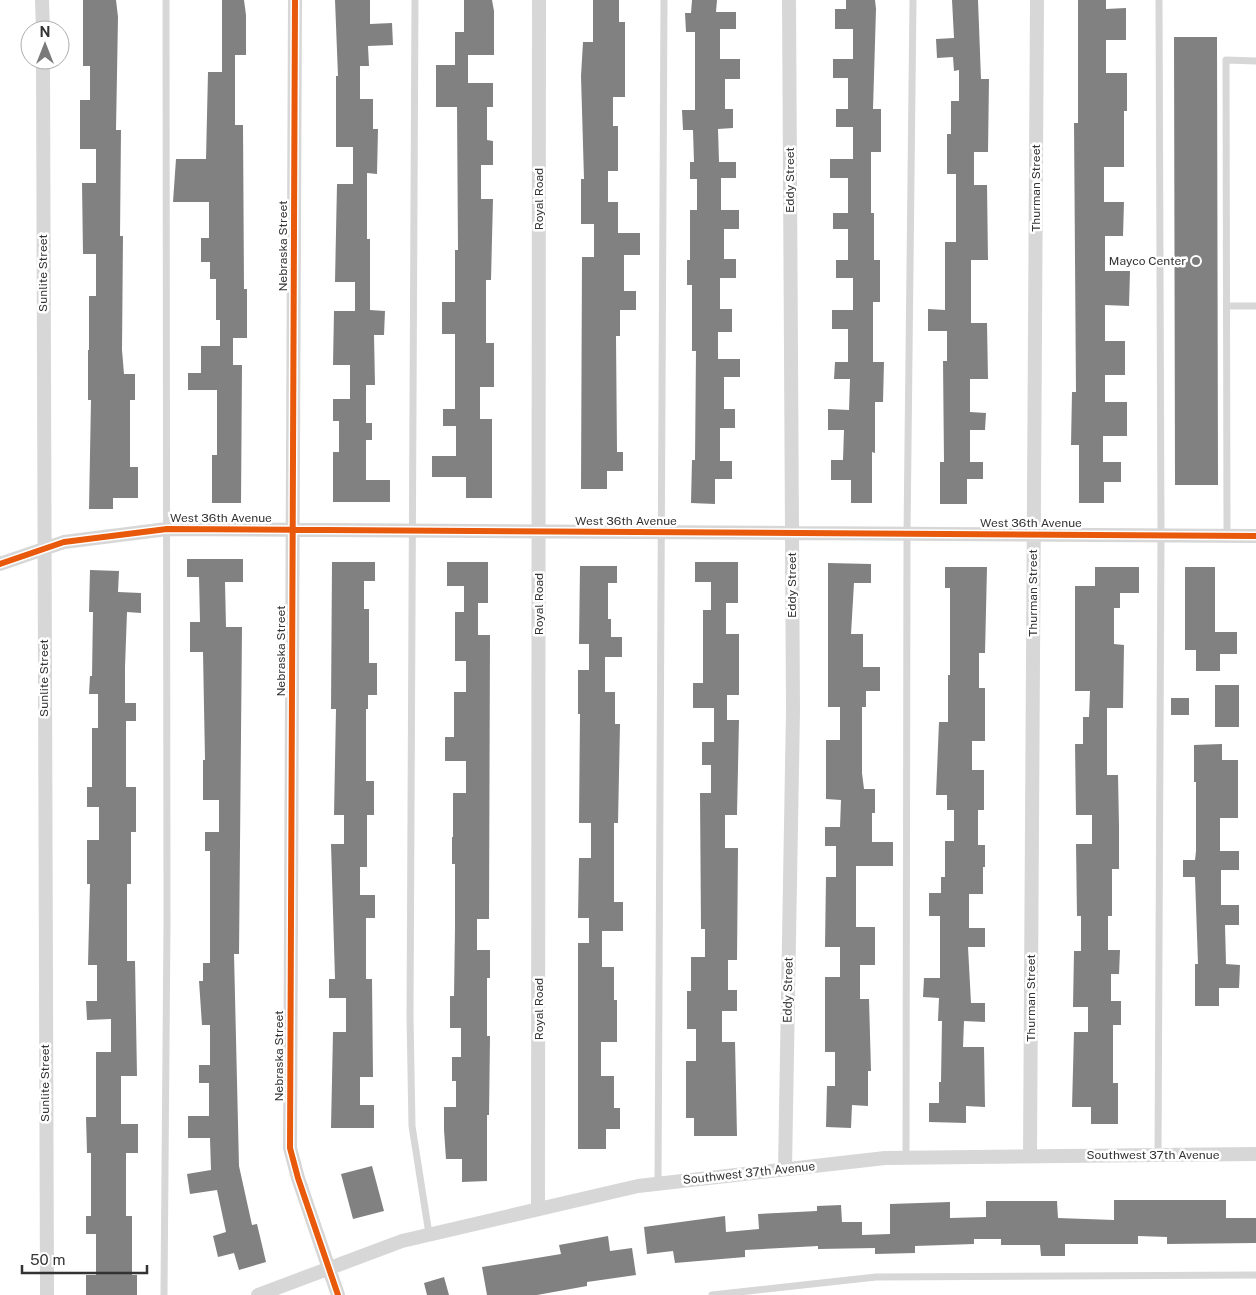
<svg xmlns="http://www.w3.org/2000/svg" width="1256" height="1295" font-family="'Public Sans',sans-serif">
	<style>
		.building { fill: #818181 }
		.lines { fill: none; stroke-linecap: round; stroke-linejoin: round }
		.service { stroke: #d7d7d7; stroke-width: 7 }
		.minor { stroke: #d7d7d7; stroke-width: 14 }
		.cycleway-casing { stroke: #fff; stroke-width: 9 }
		.cycleway { stroke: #e8590c; stroke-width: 6 }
		.poi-dot { fill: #7a7a7a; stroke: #fff; stroke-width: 2 }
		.labels { text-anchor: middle; stroke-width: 5; stroke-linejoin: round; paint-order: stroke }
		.street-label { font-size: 12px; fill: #333; stroke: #fff }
		.poi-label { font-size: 12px; fill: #333; stroke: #fff; text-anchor: end }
	</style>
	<rect width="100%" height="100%" fill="#fff"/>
	<path class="building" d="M83 0H116L118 17 116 130H121L120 236H123L122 350 124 374H135V400H130V467H138V498H113V509H89L91 400H88V350H89V296H96V254H83L82 183H96V149H80V100H90V66H83Z
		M222 0H244L246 15V55H235V125H243L244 289H247V338H233V365H242L241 503H212V455H217V390H188V373H201V346H220V320H216V279H210V262H201V238H209V202H173L176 159H206L208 72H222Z
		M335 0H370V24L392 23 393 45 368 46 369 66H360V99H373V129H378L377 174 367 173V239H370V310L385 311 384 335H374L375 385H366V423H372V440H366V480H390V502H333V452H339V421H333V399H350V365H333L334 311H355V282H335L337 184H353V147H336V76H338Z
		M464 0H492L494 11V55H468V83H493V107H487V140L493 141V165H481V199H493L491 280H486V343H494V387H480V419H492V498H466V477H432V456H456V426H443V409H455V334H442V302H455V250H458L457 107H436V65H455V32H464Z
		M593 0H619V22H625V97H613V126H618V171H608V202H618V233H640V255H624V291H636V310H620V336H616L617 452H623V471H607V489H581L582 257H594V224H581V179H584L581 76 583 42H593Z
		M692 0H717L716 12H736V29H720V59H740V79H725V109H733V128L718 129 719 162H736V178H721V210H739V229H724V259H736V278H720V309H732V332H718V359H740V377H724V409H735V428H720V461H732V479H715V504L691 503 692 460H695L696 351H692V285H687V260H690V210H697V179H690V162H694L693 130H683L682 110H695V32H686L685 13H691Z
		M846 0H875L876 9 873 109H881V152H871V213H874V260H880V302H873V362H884L883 402H875V453L872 452V503H851V480H831V460H843L844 430H828V409L849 410 850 379H834L835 362H848V329H832V310H853V278H836V260H848V229H833V213H848V178H830V159H853V127H836V109H848V78H833V59H853V29H835V9H846Z
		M952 0H978L981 79H989L988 152H974V185H987L988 260H971V323H987L988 379H970V412L986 413 985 430H970V462H983V479H967V504H940V462H944L943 361H947V331H928V309L945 310V242H956V174H947V134H951V101H959V70L954 71 953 57 937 58 936 39 954 38Z
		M1078 0H1106V9L1126 8V40H1106V73H1127V111H1124V167H1104V202H1124L1123 236H1105V271H1130L1129 306 1105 305V341H1125V375H1105V402H1127V436H1103V462H1121V482H1104V503H1079V445H1071L1072 392H1076L1074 123H1078Z
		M1174 37H1217L1218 485H1175Z
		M187 559H243V582H225L226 627H242L239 954H234L239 1166 252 1225 257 1224 266 1262 239 1270 234 1253 218 1257 213 1236 226 1232 217 1190 190 1194 187 1174 211 1170 210 1138H188V1116H209V1083H199V1065H210V1025H202L199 981H203V963H210V851H205V832H219V800H203V760H205L203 652H190V622H200L199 577H187Z
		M332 562H375V581H364V609H369V663H377V695H368V709H366V781H374V815H367V867H360V895H375V918H366V979H372L373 1077H360V1105H374V1128H331L333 1032H346V998H329V979H335L331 844H344V815H334L336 709H331Z
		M447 562H488V603H478V635H490L489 919H477V950H490V978H487V1036H490L489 1115H487V1181L462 1182V1159H446L444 1130V1107H456V1081H452V1057H461V1028H450V996H454L455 928V864H452V837H453V793H466V761H445V737H454V692H466V661H455V612H464V586H447Z
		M695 562H738V603H726V634H739V695H727V720H739L737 815H725V848H738L737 960H728V990H737V1011H722V1042H735L737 1136H694V1118H686V1061H696V1029H687V991H691V957H705V929H701L700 793H711V765H702V742H714V708H693V683H703V610H711V582H695Z
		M828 563 871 564V583H854L851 634H863V667H880V691H866V707H862V773L864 789H875V813H872V842H893V866H856V927H875V965H860V999H869L871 1071H868V1106L852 1105 851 1128 826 1127 827 1086H835V1052H825V977H840V947H825L826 877H836V846H825V827H840L841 800 826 799V740H840V707H828Z
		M580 566H617V583H608V619H611V637H622V657H605V692H615V724H620L618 823H614V902H623V931H602V967H614V1000H617V1042H601V1076H614V1108H620V1129H606V1149H578V943H589V918H578L579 858H591V823H579L580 714H578V670H589V644H579Z
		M945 567H987L985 653H979V688H985V741H972V770H984V810H978V845H985V867H983V894H969V928H985V947H968L971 1003H985V1022L964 1021 963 1047H984L985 1107 966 1106V1123L929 1122V1103H939V1082H941L942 1021H938L939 998 923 997 924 978H940V916H929V893H941V877H945V841H954V810H947V795H936L939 722H948V675H950V588H945Z
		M1095 567H1139V593H1120V608H1114V644L1124 645 1123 708H1107V775H1118L1119 826V869H1112V916H1108V950H1120L1119 974H1111V1001H1121V1025H1113V1083H1118V1124H1091V1107H1072L1074 1032H1088V1007H1073L1074 951H1081V916H1077L1076 844H1092V815H1076L1075 744H1083V717H1089L1090 691H1075V586H1095Z
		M1185 567H1215V632H1237V654H1220V671H1196V650H1185Z
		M90 570 119 571 118 592 141 593V613L127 612 125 667V703H136V721H126V787H136V832H131V884H127V961H135L137 1076H121V1124H138V1153H126V1216H132V1275H137V1295H86V1275H96V1234H86V1216H91V1153H87L86 1117H96V1052H111V1019L87 1020 86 1001H97V965H88L90 884H87V840H99V807H87V787H92V728H98V694H89L90 676H92L93 612H89Z
		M1215 685H1239V727H1215Z
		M1171 698H1189V715H1171Z
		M1222 744V760H1238V818H1220V851H1239V870H1221V905H1239V925H1225L1226 964 1240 965 1239 988H1219V1006H1195V964H1198L1195 877H1183V860H1195L1196 851V782H1194V745Z
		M372 1166 384 1211 353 1219 341 1174Z
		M1114 1200H1226V1218H1256V1243L1167 1244V1237L1138 1236V1244H1065V1256H1041L1040 1245H1001V1239H974V1244L915 1246V1253L875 1254V1248L818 1249V1246L745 1250V1257L675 1263 673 1251 647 1254 644 1227 725 1216 726 1232 759 1229 758 1214 817 1211V1206L841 1205 842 1222H862V1235L890 1234V1204L950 1202V1218L986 1217V1201H1057L1058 1218 1114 1220Z
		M608 1236 610 1251 632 1248 636 1275 587 1282V1286L537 1295H487L482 1267 561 1254 559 1245Z
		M444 1277 449 1295H427L424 1283Z"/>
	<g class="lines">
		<path class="service" d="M415 0 410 1017 412 1126 429 1234
			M1227 306H1256
			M1227 536 1226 60 1256 61
			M1158 1155 1161 536 1159 0
			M906 1158 907 534 913 0
			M658 1184 664 0
			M164 1295 167 924 166 0
			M712 1295 876 1277 1256 1275"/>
		<path class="minor" d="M42 0 43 30
			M295 0 290 1148 298 1178 338 1295
			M43 60 47 1295
			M0 564 64 542 167 529 1256 536
			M1030 1156 1037 0
			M785 1169 793 710 789 0
			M538 1209 539 0
			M258 1295 402 1241 638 1186 885 1158 1256 1154"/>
		<g class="cycleway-casing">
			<path id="cycleway" d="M295 0 290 1148 298 1178 338 1295
				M0 564 64 542 167 529 1256 536"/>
		</g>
		<use href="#cycleway" class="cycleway"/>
	</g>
	<circle class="poi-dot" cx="1196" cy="261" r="5"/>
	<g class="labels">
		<g class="street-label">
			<text transform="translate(790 180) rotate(-90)" y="4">Eddy Street</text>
			<text transform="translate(1036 188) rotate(-90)" y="4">Thurman Street</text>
			<text transform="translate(539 199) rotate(-90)" y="4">Royal Road</text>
			<text transform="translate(283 246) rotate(-90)" y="4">Nebraska Street</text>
			<text transform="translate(43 273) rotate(-90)" y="4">Sunlite Street</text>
			<text x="221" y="522">West 36th Avenue</text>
			<text x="626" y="525">West 36th Avenue</text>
			<text x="1031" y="527">West 36th Avenue</text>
			<text transform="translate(792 585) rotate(-90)" y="4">Eddy Street</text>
			<text transform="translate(1033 593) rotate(-90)" y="4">Thurman Street</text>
			<text transform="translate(539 604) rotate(-90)" y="4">Royal Road</text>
			<text transform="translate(281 651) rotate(-90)" y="4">Nebraska Street</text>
			<text transform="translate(44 678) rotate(-90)" y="4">Sunlite Street</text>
			<text transform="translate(788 990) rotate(-89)" y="4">Eddy Street</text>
			<text transform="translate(1031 998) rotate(-90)" y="4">Thurman Street</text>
			<text transform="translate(539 1009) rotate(-90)" y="4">Royal Road</text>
			<text transform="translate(279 1056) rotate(-90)" y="4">Nebraska Street</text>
			<text transform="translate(45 1083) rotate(-90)" y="4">Sunlite Street</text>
			<text x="1153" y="1159">Southwest 37th Avenue</text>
			<text transform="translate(749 1173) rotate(-6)" y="4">Southwest 37th Avenue</text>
		</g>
		<g class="poi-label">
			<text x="1186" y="265">Mayco Center</text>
		</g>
	</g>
	<g transform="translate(45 45)"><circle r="24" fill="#ffffff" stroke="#adadad"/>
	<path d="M0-4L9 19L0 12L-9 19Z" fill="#7a7a7a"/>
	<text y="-8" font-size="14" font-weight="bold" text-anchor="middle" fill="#333333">N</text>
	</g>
	<path d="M22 1265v8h125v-8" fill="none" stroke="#333333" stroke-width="2.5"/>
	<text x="30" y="1265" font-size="15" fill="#333333" stroke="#ffffff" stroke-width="4" paint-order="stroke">50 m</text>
</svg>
